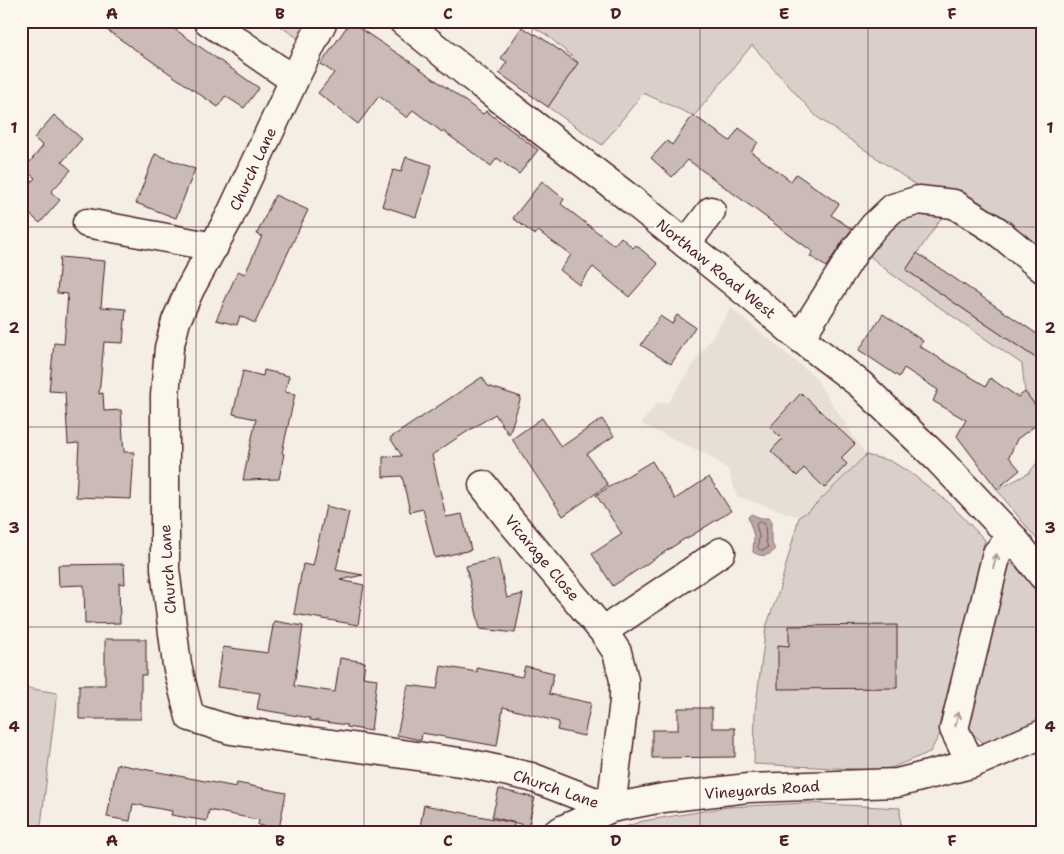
<svg xmlns="http://www.w3.org/2000/svg" width="1064" height="854" font-family="'Shantell Sans',sans-serif">
	<style>
		.built { fill: #e7dfd6 }
		.green { fill: #dbd0c9; stroke: #92787a }
		.water { fill: #baa7a5; stroke: #8d7174 }
		.lines { fill: none; stroke-linecap: round; stroke-linejoin: round }
		.shore { stroke: #77555c; stroke-width: 1 }
		.building { fill: #cabbb6; stroke: #4a1f2b }
		.minor-casing { stroke: #4a1f2b; stroke-width: 31 }
		.major-casing { stroke: #4a1f2b; stroke-width: 31 }
		.minor { stroke: #fbf7ec; stroke-width: 28 }
		.major { stroke: #fbf7ec; stroke-width: 28 }
		.oneway { stroke: #ab9695 }
		.grid { fill: none; stroke: #4a1f2b; stroke-width: 1; stroke-opacity: 0.55 }
		.labels { text-anchor: middle; stroke-width: 4; stroke-linejoin: round; paint-order: stroke }
		.street-label { font-size: 15px; fill: #4a1f2b; stroke: #fbf7ec }
		.neatline { fill: none; stroke: #4a1f2b; stroke-width: 2 }
		.grid-label { font-size: 16px; text-anchor: middle; font-weight: bold; fill: #4a1f2b }
	</style>
	<rect width="100%" height="100%" fill="#f4eee4"/>
	<filter id="ink" filterUnits="userSpaceOnUse"><feTurbulence type="fractalNoise" baseFrequency=".02" numOctaves="2"/><feDisplacementMap in="SourceGraphic" scale="10" xChannelSelector="R" yChannelSelector="G"/><feConvolveMatrix kernelMatrix="1 2 1 2 8 2 1 2 1" color-interpolation-filters="sRGB"/></filter>
	<g filter="url(#ink)">
		<path class="built" d="M731 308 814 376 866 455 810 510 799 517 737 496 728 469 706 454 641 424 657 403H668Z"/>
		<path class="green" d="M272 21H311L301 40Z
			M523 21H1043V272L817 117 752 45 694 116 643 93 602 145 548 107 578 62 547 35Z
			M923 209 946 211 906 270 1043 363V415L1025 392 1022 364 890 273 870 256 884 236 899 221Z
			M866 455 891 461 912 474 948 502 985 540 941 732 930 752 891 768 875 770 754 764 755 712 766 627 779 591 799 517 810 510Z
			M1043 455V547L997 490 1029 473Z
			M1012 564 1043 592V722L984 743 973 734 967 726 1003 566Z
			M21 687 57 693 40 833H21Z
			M806 803 900 808 901 833H606L643 821 728 807Z"/>
		<path class="water" d="M751 514 761 518H768L771 522V541L775 550C767 557 761 557 753 552L754 536 748 517Z"/>
		<g class="lines">
			<path class="shore" d="M759 522 764 523 765 525 766 541 768 548 764 550H760L758 548 759 536 756 525 757 523Z"/>
		</g>
		<path class="building" d="M94 21H163L259 88 244 108 225 96 218 107Z
			M350 22 409 61 483 114 486 111 538 150 519 174 497 158 491 166 443 131 442 132 413 110 407 118 379 96 358 124 318 93 334 73 321 64Z
			M522 27 535 35 536 34 578 63 548 107 499 73 507 62 501 58Z
			M54 115 82 139 62 162 71 170 51 192 60 200 40 223 21 207V193L35 178 24 169 43 146 34 138Z
			M693 115 730 141 739 128 758 142 751 152 791 181 796 174 839 204 831 215 852 229 843 241 826 267 810 256 813 252 688 160 672 177 651 158 667 141 672 145Z
			M155 154 195 169 176 218 136 203Z
			M406 157 432 165 416 217 382 206 393 170 401 172Z
			M542 181 564 199 561 204 614 245 621 237 633 248 636 245 658 264 629 297 593 267 579 285 560 270 571 255 538 231 535 235 513 218Z
			M275 195 308 210 255 323 240 316 237 325 216 320 238 271 245 274 262 236 257 234Z
			M917 253 1043 338V363L906 270Z
			M60 257 105 261 101 307 126 309 123 343 104 342 99 394 103 393 104 411 121 410 124 452H134L131 499 76 497 79 443 68 444 65 392 49 391 54 343 64 344 68 294 57 293Z
			M883 314 923 341 919 346 986 386 990 378 1018 397 1025 392 1043 415V420L1017 439 1009 457 1020 470 997 489 957 436 966 420 933 401 938 390 904 368 899 377 859 350Z
			M677 315 695 327 671 364 641 345 660 316 672 324Z
			M264 370 289 376 285 392 295 394 282 453 284 454 279 479 243 480 256 419 233 414 243 371 263 376Z
			M482 377 488 386 521 397 509 435 495 414 454 440 432 455 446 517 462 514 471 550 435 558 423 509 410 512 402 476 383 477V457L402 456 390 438Z
			M801 393 855 444 841 458 847 464 825 488 804 468 797 476 771 451 782 439 770 427Z
			M542 418 561 447 602 419 614 436 587 454 608 485 563 516 512 439Z
			M652 461 675 499 709 477 731 511 686 539V538L613 586 592 554 622 534 596 495Z
			M326 506 349 512 336 570 363 575 340 580 364 585 358 625 294 614 303 564 313 566Z
			M498 558 507 598 523 594 515 633 480 629 466 566Z
			M124 564 125 584 119 583 120 623 85 624 84 585 59 586 58 565Z
			M274 621 303 626 294 686 335 692 340 658 365 662 363 677 377 679 371 731 347 727V725L310 720V718L257 709 260 693 217 687 223 647 268 653Z
			M897 625V688L778 689V645L789 646V626Z
			M105 639H146V675H141V719H79V685H105Z
			M441 666 477 672V668L522 677 525 666 554 673 549 694 591 703 584 736 557 730 559 722 503 707 497 746 422 733 421 740 397 735 408 685 437 689Z
			M678 708H712V728H735V757L652 758V730H678Z
			M117 764 236 787 237 783 286 793 279 829 258 825 259 820 209 810 207 821 171 815 172 811 133 804 130 821 107 817Z
			M499 789 535 798 528 826 492 817Z
			M424 805 514 823 513 833H419Z"/>
		<g class="lines">
			<g class="minor-casing">
				<path id="minor" d="M208 21 294 80
					M323 21 294 80 229 218 190 289 176 321 169 348 165 396V569L177 665 190 717 231 730 467 763 531 777 611 808 624 701V680L617 652 603 631 510 520 483 485
					M87 223 214 247
					M686 244 711 211
					M800 338 856 249 874 226 893 208 919 200 954 204 997 231 1043 269
					M603 631 721 552
					M971 764 954 729 997 553 1012 537
					M557 833 564 829 611 808 663 798 748 788 897 783 971 764 1043 734"/>
			</g>
			<g class="major-casing">
				<path id="major" d="M403 21 482 85 633 201 753 298 800 338 860 384 939 460 1012 537 1043 576"/>
			</g>
			<use href="#minor" class="minor"/>
			<use href="#major" class="major"/>
		</g>
		<defs><path id="oneway-shaft" d="M-6 0H5M1.5-3L5.5 0L1.5 3" fill="none" stroke-width="1.6" stroke-linecap="round" stroke-linejoin="round" transform="scale(1.25)"/></defs>
		<g class="oneway">
			<use href="#oneway-shaft" transform="translate(995 561) rotate(-75)"/>
			<use href="#oneway-shaft" transform="translate(957 719) rotate(-77)"/>
		</g>
	</g>
	<path class="grid" d="M196 21V833M364 21V833M532 21V833M700 21V833M868 21V833M21 227H1043M21 427H1043M21 627H1043"/>
	<g class="labels">
		<g class="street-label">
			<text transform="translate(253 169) rotate(-65)" y="5">Church Lane</text>
			<text transform="translate(716 269) rotate(39)" y="5">Northaw Road West</text>
			<text transform="translate(542 558) rotate(50)" y="5">Vicarage Close</text>
			<text transform="translate(168 569) rotate(-94)" y="5">Church Lane</text>
			<text transform="translate(556 789) rotate(19)" y="5">Church Lane</text>
			<text transform="translate(762 790) rotate(-4)" y="5">Vineyards Road</text>
		</g>
	</g>
	<rect width="1064" height="854" fill="none" stroke="#fbf7ec" stroke-width="55"/>
	<rect x="28" y="28" width="1008" height="798" class="neatline"/>
	<g class="grid-label">
		<text x="112" y="19">A</text>
		<text x="280" y="19">B</text>
		<text x="448" y="19">C</text>
		<text x="616" y="19">D</text>
		<text x="784" y="19">E</text>
		<text x="952" y="19">F</text>
		<text x="14" y="133">1</text>
		<text x="1050" y="133">1</text>
		<text x="14" y="333">2</text>
		<text x="1050" y="333">2</text>
		<text x="14" y="533">3</text>
		<text x="1050" y="533">3</text>
		<text x="14" y="732">4</text>
		<text x="1050" y="732">4</text>
		<text x="112" y="846">A</text>
		<text x="280" y="846">B</text>
		<text x="448" y="846">C</text>
		<text x="616" y="846">D</text>
		<text x="784" y="846">E</text>
		<text x="952" y="846">F</text>
	</g>
</svg>
